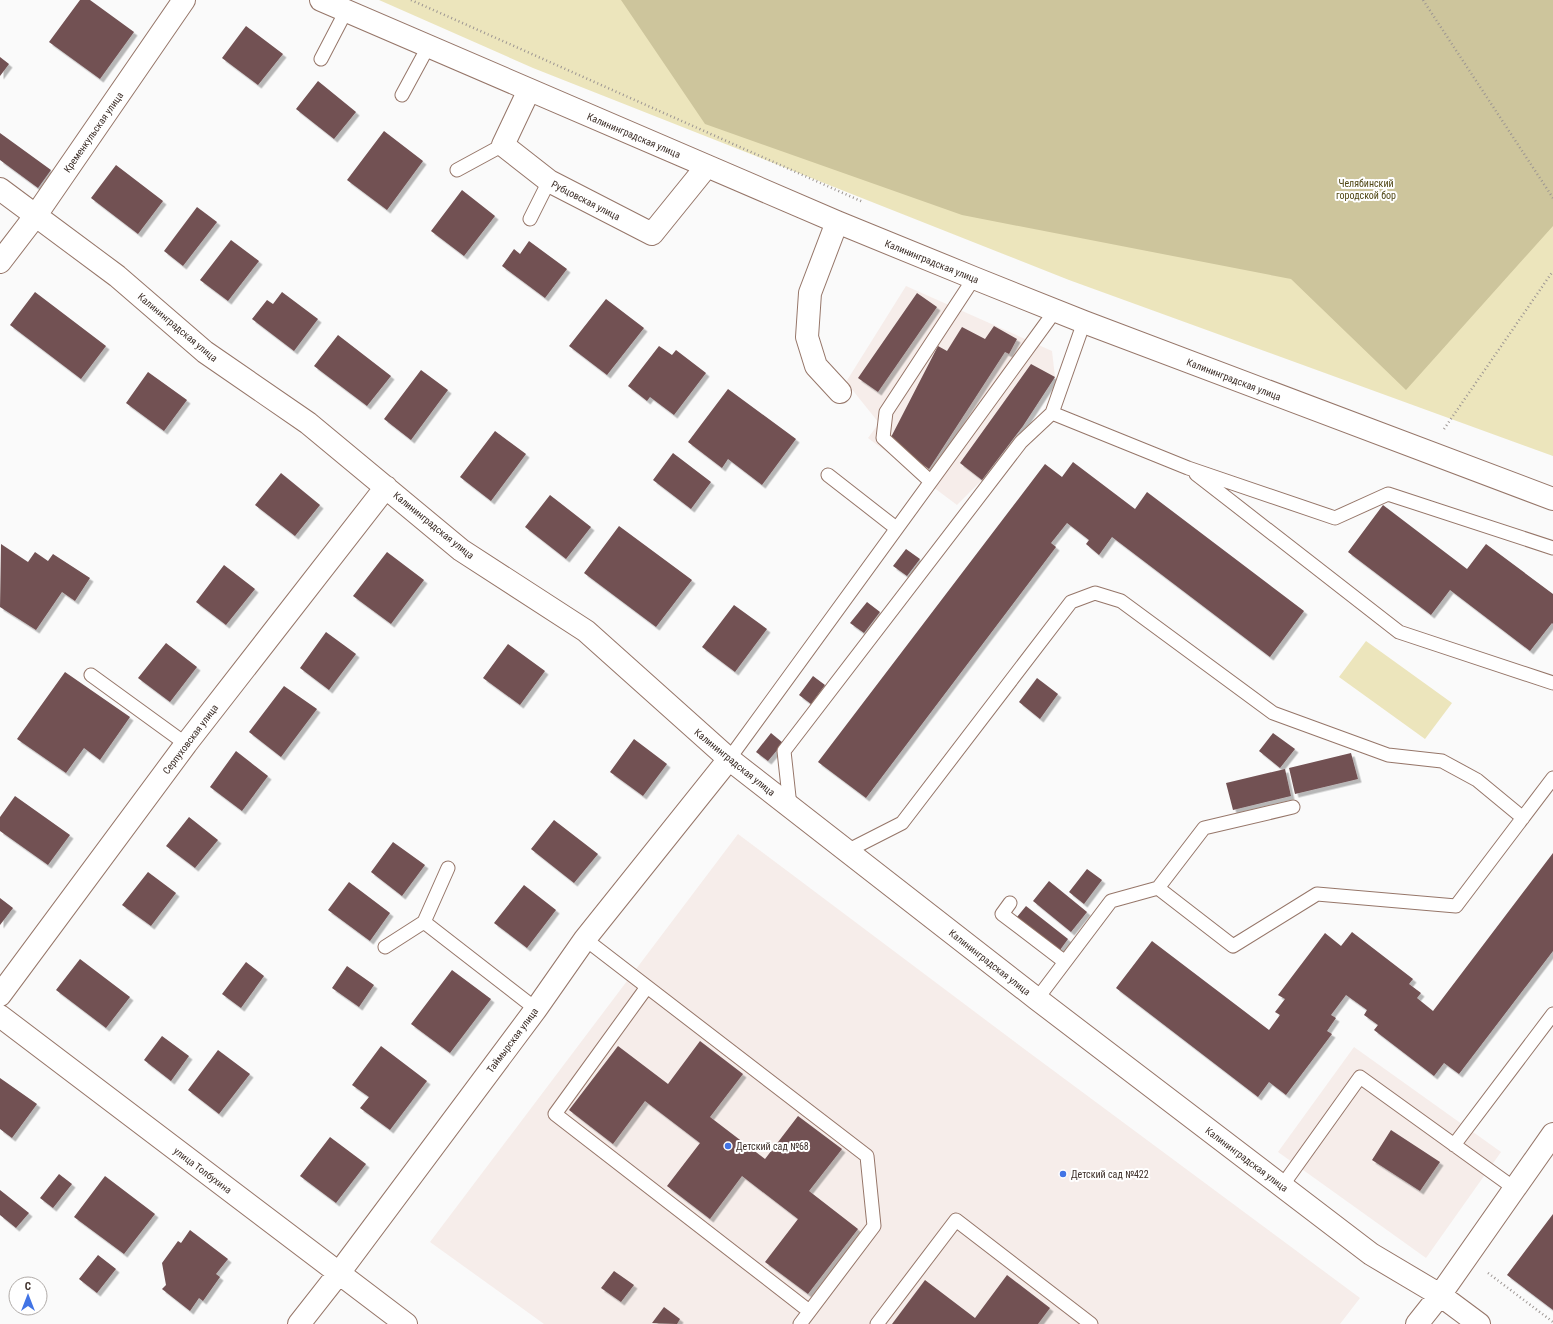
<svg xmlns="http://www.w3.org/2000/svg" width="1553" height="1324" font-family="'Roboto Condensed',sans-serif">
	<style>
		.built { fill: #f6edea }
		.green { fill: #ece5bc }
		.forest { fill: #cdc59c }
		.building { fill: #725153; filter: url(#shadow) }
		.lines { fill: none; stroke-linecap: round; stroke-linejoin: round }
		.service-casing { stroke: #967669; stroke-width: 15 }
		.minor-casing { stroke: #967669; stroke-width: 24 }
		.path { stroke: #9c9592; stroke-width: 2.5; stroke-dasharray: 1 3; stroke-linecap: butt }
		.service { stroke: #fff; stroke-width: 13 }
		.minor { stroke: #fff; stroke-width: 22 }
		.poi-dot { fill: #4274e5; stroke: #fff; stroke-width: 1.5 }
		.labels { text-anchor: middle; stroke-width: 4; stroke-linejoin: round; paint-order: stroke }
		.street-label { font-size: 10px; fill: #3d2f29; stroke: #fff }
		.park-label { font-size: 10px; fill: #504715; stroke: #fff }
		.poi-label { font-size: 10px; fill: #3d2f29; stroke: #fff; text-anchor: start }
	</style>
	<defs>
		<filter id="shadow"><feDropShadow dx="3.5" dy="3.5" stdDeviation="0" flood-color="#0004"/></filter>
	</defs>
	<rect width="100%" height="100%" fill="#fafafa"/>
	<path class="built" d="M906 286 1052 351 1055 377 1023 426 982 480 957 505 868 438 879 423 846 382Z
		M738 834 1027 1051 1360 1298 1340 1324H544L430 1242Z
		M1354 1047 1501 1152 1426 1258 1278 1152Z"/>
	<path class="green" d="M379 0H1553V456L1069 280 533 68Z
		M1366 641 1452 703 1425 739 1339 677Z"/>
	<path class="forest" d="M621 0H1553V226L1406 390 1291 279 962 215 705 124Z"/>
	<path class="building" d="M80 0H90L134 32 100 79 49 42Z
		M246 26 283 54 258 85 222 58Z
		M0 57 9 64 0 76Z
		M318 81 356 112 334 139 296 109Z
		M384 131 423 161 387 210 347 180Z
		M0 133 51 170 38 188 0 160Z
		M116 165 163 201 138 234 91 198Z
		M462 190 495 216 464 256 431 231Z
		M197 207 217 222 183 266 164 251Z
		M231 240 259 261 228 301 200 280Z
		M529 241 567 269 545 298 502 266 514 249 520 254Z
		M35 292 106 346 81 379 10 325Z
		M282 292 318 319 294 351 252 319 267 300 273 304Z
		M917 293 937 307 878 392 858 378Z
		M606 299 644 328 607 375 569 346Z
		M994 326 1017 339 1009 354 1005 352 929 469 889 441 938 346 947 351 962 327 985 339Z
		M338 335 391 376 367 406 314 366Z
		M659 346 672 355 676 350 706 373 674 415 650 397 647 401 628 386Z
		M1031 364 1055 377 1023 426 982 480 960 463Z
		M421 370 448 390 411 440 384 419Z
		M148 372 187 400 164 431 126 403Z
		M728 389 796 439 762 485 728 459 722 468 688 442Z
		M495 431 526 454 491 501 460 477Z
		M673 453 711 482 691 509 653 480Z
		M1073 462 1135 509 1147 492 1304 611 1270 657 1112 537 1099 555 1086 544 1089 540 1067 523 1051 543 1056 547 866 798 818 762 1045 464 1062 477Z
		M281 473 320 505 295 536 255 505Z
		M550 495 591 527 566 559 525 527Z
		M1383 505 1467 569 1486 544 1553 594V624L1552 623 1530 651 1450 590 1431 615 1348 552Z
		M619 526 692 580 656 627 584 573Z
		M1 544 28 562 35 552 48 561 53 554 90 578 75 601 62 592 36 630 0 607Z
		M906 549 920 559 907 576 893 566Z
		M387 552 424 580 391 624 353 596Z
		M224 565 255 589 226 625 196 602Z
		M867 602 880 612 864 633 850 623Z
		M734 605 767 629 735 672 702 647Z
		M326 632 356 654 329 690 300 668Z
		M166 643 197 667 170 702 138 678Z
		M508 644 545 671 520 705 483 678Z
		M65 672 130 717 100 760 84 748 66 773 17 739Z
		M813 676 825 685 811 704 799 695Z
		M1037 678 1058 694 1040 719 1019 702Z
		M284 686 317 709 281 757 249 732Z
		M771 733 783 743 768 761 756 752Z
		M1273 733 1295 749 1280 768 1259 751Z
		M634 739 667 764 643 796 610 772Z
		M236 751 268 776 242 811 210 787Z
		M1351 753 1358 779 1295 794 1289 768Z
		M1285 769 1291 796 1233 810 1226 783Z
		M15 796 70 835 48 865 0 831V817Z
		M189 817 218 840 195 868 166 846Z
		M554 820 598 854 574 883 531 849Z
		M393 842 425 865 402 896 371 872Z
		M1553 853V951L1459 1074 1444 1063 1434 1076 1374 1030 1378 1025 1364 1015 1367 1010 1346 995 1331 1015 1336 1018 1327 1031 1332 1034 1286 1095 1269 1082 1258 1097 1116 988 1152 941 1269 1030 1280 1015 1275 1012 1285 999 1278 995 1325 933 1341 946 1352 932 1413 979 1409 984 1421 993 1417 998 1433 1011Z
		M1087 869 1102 880 1084 904 1069 892Z
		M148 872 176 893 151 926 122 905Z
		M1049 881 1087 912 1071 932 1033 901Z
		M349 882 390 913 370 941 328 910Z
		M524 885 556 910 527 948 494 923Z
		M0 898 13 908 0 925Z
		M1026 906 1068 939 1060 950 1017 917Z
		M80 959 130 997 106 1028 56 990Z
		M246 962 264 976 241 1008 222 994Z
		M347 966 374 985 359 1007 332 988Z
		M452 970 491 999 450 1053 411 1024Z
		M162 1036 189 1056 171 1081 144 1060Z
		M700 1041 743 1074 710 1117 765 1159 798 1116 842 1149 809 1191 858 1229 808 1294 765 1262 798 1219 742 1176 710 1219 667 1186 700 1143 645 1101 613 1144 569 1110 618 1046 668 1084Z
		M381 1046 427 1081 390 1130 360 1108 369 1097 352 1085Z
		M218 1050 250 1074 219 1114 188 1090Z
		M0 1078 37 1104 12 1138 0 1129Z
		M1391 1130 1440 1162 1420 1191 1372 1160Z
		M330 1137 366 1164 336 1203 300 1176Z
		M59 1174 72 1184 53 1208 40 1198Z
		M105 1176 155 1214 124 1254 74 1217Z
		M0 1190 29 1213 16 1228 0 1215Z
		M1553 1214V1310L1507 1275Z
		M190 1230 228 1259 216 1274 220 1277 203 1301 199 1298 190 1311 162 1289 166 1285 162 1263 178 1241 181 1243Z
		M98 1255 116 1269 97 1293 79 1279Z
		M614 1271 634 1285 621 1302 601 1288Z
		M1007 1275 1050 1308 1038 1324H892L925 1280 975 1318Z
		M664 1307 680 1319 677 1324 652 1323Z"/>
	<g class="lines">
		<g class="service-casing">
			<path id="service" d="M321 59 346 11
				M402 95 428 47
				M457 170 503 145
				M530 219 549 181
				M1052 413 1188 468 1335 518 1388 494 1553 548
				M1196 474 1399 632 1553 683
				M828 475 896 528
				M930 481 883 438 886 412 974 278
				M91 675 186 744
				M729 759 1055 311
				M790 806 784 751 1021 442 1052 413 1084 322
				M847 851 902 823 1071 602 1095 593 1121 601 1273 713 1388 755 1442 761 1477 780 1523 818
				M1158 888 1204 828 1293 807
				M1010 903 1002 914 1065 962
				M424 922 536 1009
				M585 939 867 1156 874 1226 800 1324
				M385 947 424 922 448 868
				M647 987 555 1114 809 1311
				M1037 999 1111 901 1158 888 1233 946 1317 894 1456 906 1553 778
				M1454 1145 1553 1014
				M1282 1186 1360 1077 1514 1188
				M877 1324 956 1220 1091 1324"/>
		</g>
		<g class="minor-casing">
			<path id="minor" d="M321 0 837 222 974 278 1084 322 1553 499
				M529 90 503 145 549 181 652 234 707 166
				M0 189 117 276 205 352 308 423 461 550 586 631 729 759 1037 999 1371 1254 1440 1295 1479 1324
				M837 222 810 293 807 337 816 366 840 392
				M0 262 36 215 184 0
				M0 995 186 744 386 487
				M0 1016 406 1324
				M299 1324 339 1273 536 1009 585 939 729 759
				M1417 1324 1440 1295 1553 1134"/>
		</g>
		<path class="path" d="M411 0 863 202
			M1423 0 1553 198
			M1444 429 1553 271
			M1488 1273 1553 1322"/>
		<use href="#service" class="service"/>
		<use href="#minor" class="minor"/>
	</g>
	<g class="poi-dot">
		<circle cx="728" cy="1146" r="4"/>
		<circle cx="1063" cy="1174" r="4"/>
	</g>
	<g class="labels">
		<g class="street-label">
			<text transform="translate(93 132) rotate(-55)" y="4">Кременкульская улица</text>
			<text transform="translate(634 135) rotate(23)" y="4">Калининградская улица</text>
			<text transform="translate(586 200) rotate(27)" y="4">Рубцовская улица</text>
			<text transform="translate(932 261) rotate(22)" y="4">Калининградская улица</text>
			<text transform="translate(178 327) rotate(40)" y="4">Калининградская улица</text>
			<text transform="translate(1234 379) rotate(21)" y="4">Калининградская улица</text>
			<text transform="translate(434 525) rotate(39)" y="4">Калининградская улица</text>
			<text transform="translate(190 739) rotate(-53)" y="4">Серпуховская улица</text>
			<text transform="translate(735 762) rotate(39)" y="4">Калининградская улица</text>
			<text transform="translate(990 962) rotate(38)" y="4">Калининградская улица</text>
			<text transform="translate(512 1040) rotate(-53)" y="4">Таймырская улица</text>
			<text transform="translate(1247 1159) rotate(37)" y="4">Калининградская улица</text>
			<text transform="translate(203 1170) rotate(37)" y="4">улица Толбухина</text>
		</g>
		<g class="park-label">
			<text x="1366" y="187">Челябинский<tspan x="1366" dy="12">городской бор</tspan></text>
		</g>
		<g class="poi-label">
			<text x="736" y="1150">Детский сад №68</text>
			<text x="1071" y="1178">Детский сад №422</text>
		</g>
	</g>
	<g transform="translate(28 1296)"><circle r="19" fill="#ffffff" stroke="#b1aca9"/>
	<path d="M0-3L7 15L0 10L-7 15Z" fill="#4274e5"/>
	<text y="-6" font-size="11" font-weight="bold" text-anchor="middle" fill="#3d2f29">С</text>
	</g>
</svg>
